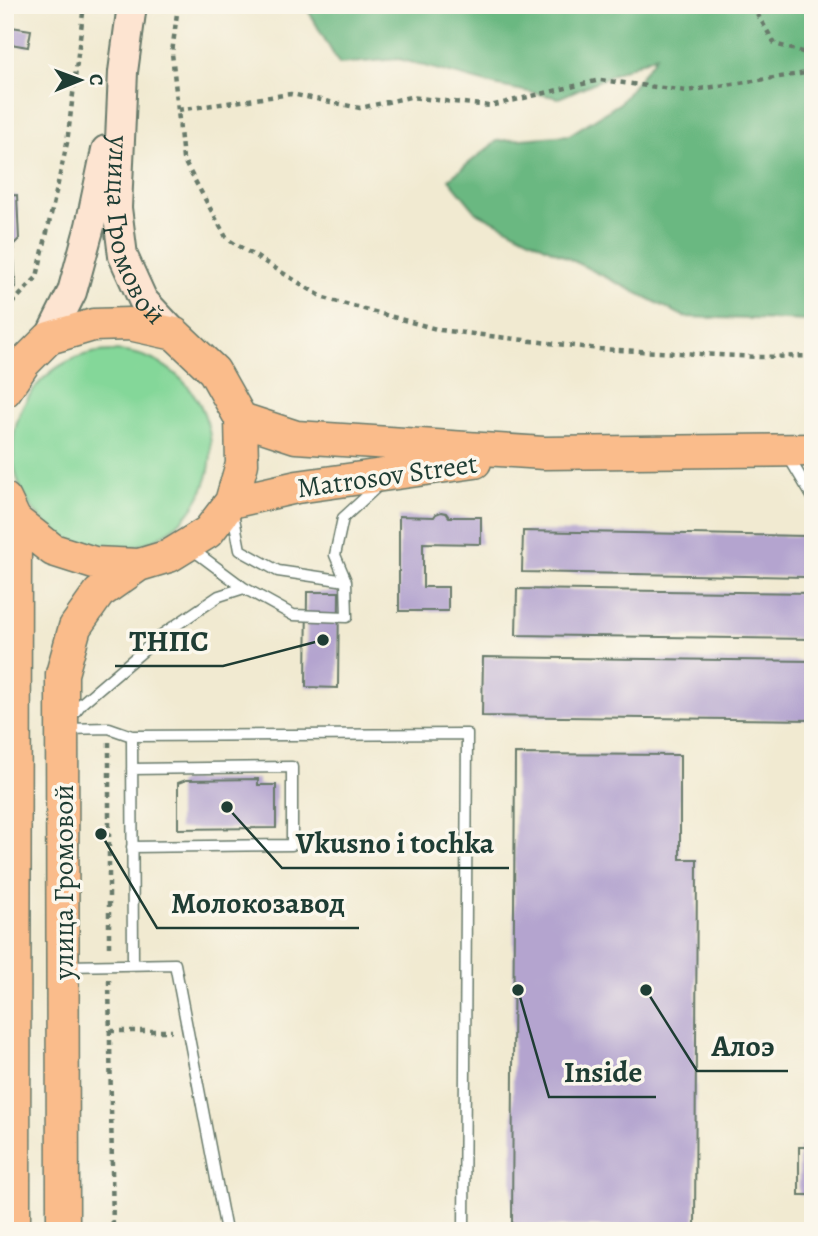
<svg xmlns="http://www.w3.org/2000/svg" width="818" height="1236" font-family="Alegreya,serif">
	<style>
		.green { fill: #84d799; stroke: #528a66; stroke-width: 2 }
		.forest { fill: #6bb881; stroke: #457a5a; stroke-width: 2 }
		.building { fill: #b4a4cf }
		.lines { fill: none; stroke-linecap: round; stroke-linejoin: round }
		.service-casing { stroke: #687a6b; stroke-width: 13 }
		.secondary-casing { stroke: #687a6b; stroke-width: 32 }
		.primary-casing { stroke: #687a6b; stroke-width: 35 }
		.path { stroke: #687a6b; stroke-width: 4.5; stroke-dasharray: 5 5; stroke-linecap: butt }
		.service { stroke: #fff; stroke-width: 10 }
		.secondary { stroke: #fde4d1; stroke-width: 28 }
		.primary { stroke: #fabc8b; stroke-width: 32 }
		.labels { text-anchor: middle; stroke-width: 7; stroke-linejoin: round; paint-order: stroke }
		.street-label { font-size: 28px; fill: #1f3d34; stroke: #fbf7ec }
		.leader { fill: none; stroke: #1f3d34; stroke-width: 2.5 }
		.callout-dot { fill: #1f3d34; stroke: #fbf7ec; stroke-width: 2.5 }
		.callout-label { font-size: 30px; text-anchor: middle; font-weight: bold; fill: #1f3d34; stroke: #fbf7ec; stroke-width: 7; stroke-linejoin: round; paint-order: stroke }
	</style>
	<rect width="100%" height="100%" fill="#fbf7ec"/>
	<filter id="ink" filterUnits="userSpaceOnUse"><feTurbulence type="fractalNoise" baseFrequency=".0143" numOctaves="2"/><feDisplacementMap in="SourceGraphic" scale="14" xChannelSelector="R" yChannelSelector="G"/><feConvolveMatrix kernelMatrix="1 2 1 2 8 2 1 2 1" color-interpolation-filters="sRGB"/></filter>
	<filter id="wash" filterUnits="userSpaceOnUse"><feTurbulence type="fractalNoise" baseFrequency=".00686" numOctaves="4" result="noise"/><feDisplacementMap in="SourceGraphic" scale="28" xChannelSelector="R" yChannelSelector="G"/><feGaussianBlur stdDeviation="1.57" result="paint"/><feColorMatrix in="noise" values="0 0 0 0 0 0 0 0 0 0 0 0 0 0 0 0 0 1.4 0 .05"/><feComposite in="paint" operator="in"/></filter>
	<g filter="url(#wash)">
		<rect width="100%" height="100%" fill="#f1ead1"/>
		<path class="green" d="M13 450a99 99 0 1 1 198 0a99 99 0 1 1-198 0Z"/>
		<path class="forest" d="M305 5H813V321L685 317 476 212 449 179 497 141 569 135 620 103 657 55 559 98 494 85 399 59 339 64Z"/>
		<g id="blocks">
			<path class="building" d="M5 26 31 30 28 47 5 43Z
				M5 117H12V144H5Z
				M17 195 19 239 13 245 16 286 5 296V196Z
				M441 512 446 513 449 517H481V544L423 543V587H448V611H399V516L434 517 436 514Z
				M523 531 806 536 805 577 522 572Z
				M517 589 813 593V639L516 635Z
				M307 592H339L338 688 306 687Z
				M483 657 813 661V720L482 716Z
				M515 754 680 755V859H697L695 1228 512 1226Z
				M258 779V785H276V828L178 829V783L186 780Z
				M799 1147H813V1195H799Z"/>
		</g>
	</g>
	<g filter="url(#ink)">
		<use href="#blocks" fill-opacity="0" stroke="#687a6b" stroke-width="2"/>
		<g class="lines">
			<g class="service-casing">
				<path id="service" d="M788 456 813 498
					M233 513 240 550 278 571 346 581
					M189 547 244 588
					M71 717 82 703 163 634 219 596 244 588 293 615 347 617 346 581 335 555 343 518 378 486
					M67 729 109 728 132 736 467 734 464 1231
					M132 736 133 964
					M132 769 292 767V845L132 847
					M68 966 175 964 226 1231"/>
			</g>
			<g class="secondary-casing">
				<g id="secondary">
					<path id="s1" d="M132 5 123 72 117 208 123 256 143 300 175 334"/>
					<path d="M49 338 72 292 90 226 106 150"/>
				</g>
			</g>
			<g class="primary-casing">
				<path id="primary" d="M5 391 24 363 49 338 93 325 129 324 175 334 214 371 241 419 242 464 231 502 208 532 169 556 139 565 94 563 53 550 15 520 5 499
					M241 419 296 437 544 453 813 450
					M231 502 297 487 475 462
					M14 1231 15 520
					M63 1231 62 674 75 627 99 593 139 565"/>
			</g>
			<path class="path" d="M178 5 172 53 183 159 227 239 324 298 440 330 599 349 759 357 813 356
				M752 5 775 44 813 55
				M178 110 291 94 360 108 410 97 490 106 600 80 687 91 813 72
				M5 311 37 277 67 143 84 5
				M109 742V951
				M109 980 113 1231
				M110 1031H172"/>
			<use href="#service" class="service"/>
			<use href="#secondary" class="secondary"/>
			<use href="#primary" class="primary"/>
		</g>
	</g>
	<g class="labels">
		<g class="street-label">
			<text dy="10" stroke="none"><textPath href="#s1" startOffset="229">улица Громовой</textPath></text>
			<text transform="translate(387 475) rotate(-8)" y="10">Matrosov Street</text>
			<text transform="translate(63 882) rotate(-90)" y="10">улица Громовой</text>
		</g>
	</g>
	<path class="leader" d="M323 640L223 666H115M227 807L282 868H509M101 834L157 928H359M646 990L697 1071H788M518 990L549 1097H656"/>
	<g class="callout-dot">
		<circle cx="323" cy="640" r="7"/>
		<circle cx="227" cy="807" r="7"/>
		<circle cx="101" cy="834" r="7"/>
		<circle cx="646" cy="990" r="7"/>
		<circle cx="518" cy="990" r="7"/>
	</g>
	<g class="callout-label">
		<text x="169" y="651">ТНПС</text>
		<text x="395" y="853">Vkusno i tochka</text>
		<text x="258" y="913">Молокозавод</text>
		<text x="743" y="1056">Алоэ</text>
		<text x="603" y="1082">Inside</text>
	</g>
	<rect width="818" height="1236" fill="none" stroke="#fbf7ec" stroke-width="28"/>
	<g transform="translate(80 80) rotate(89)" stroke="#fbf7ec" stroke-width="5" paint-order="stroke">
	<path d="M0-5L12 26L0 18L-12 26Z" fill="#1f3d34"/>
	<text y="-10" font-size="19" font-weight="bold" text-anchor="middle" fill="#1f3d34">С</text>
	</g>
</svg>
